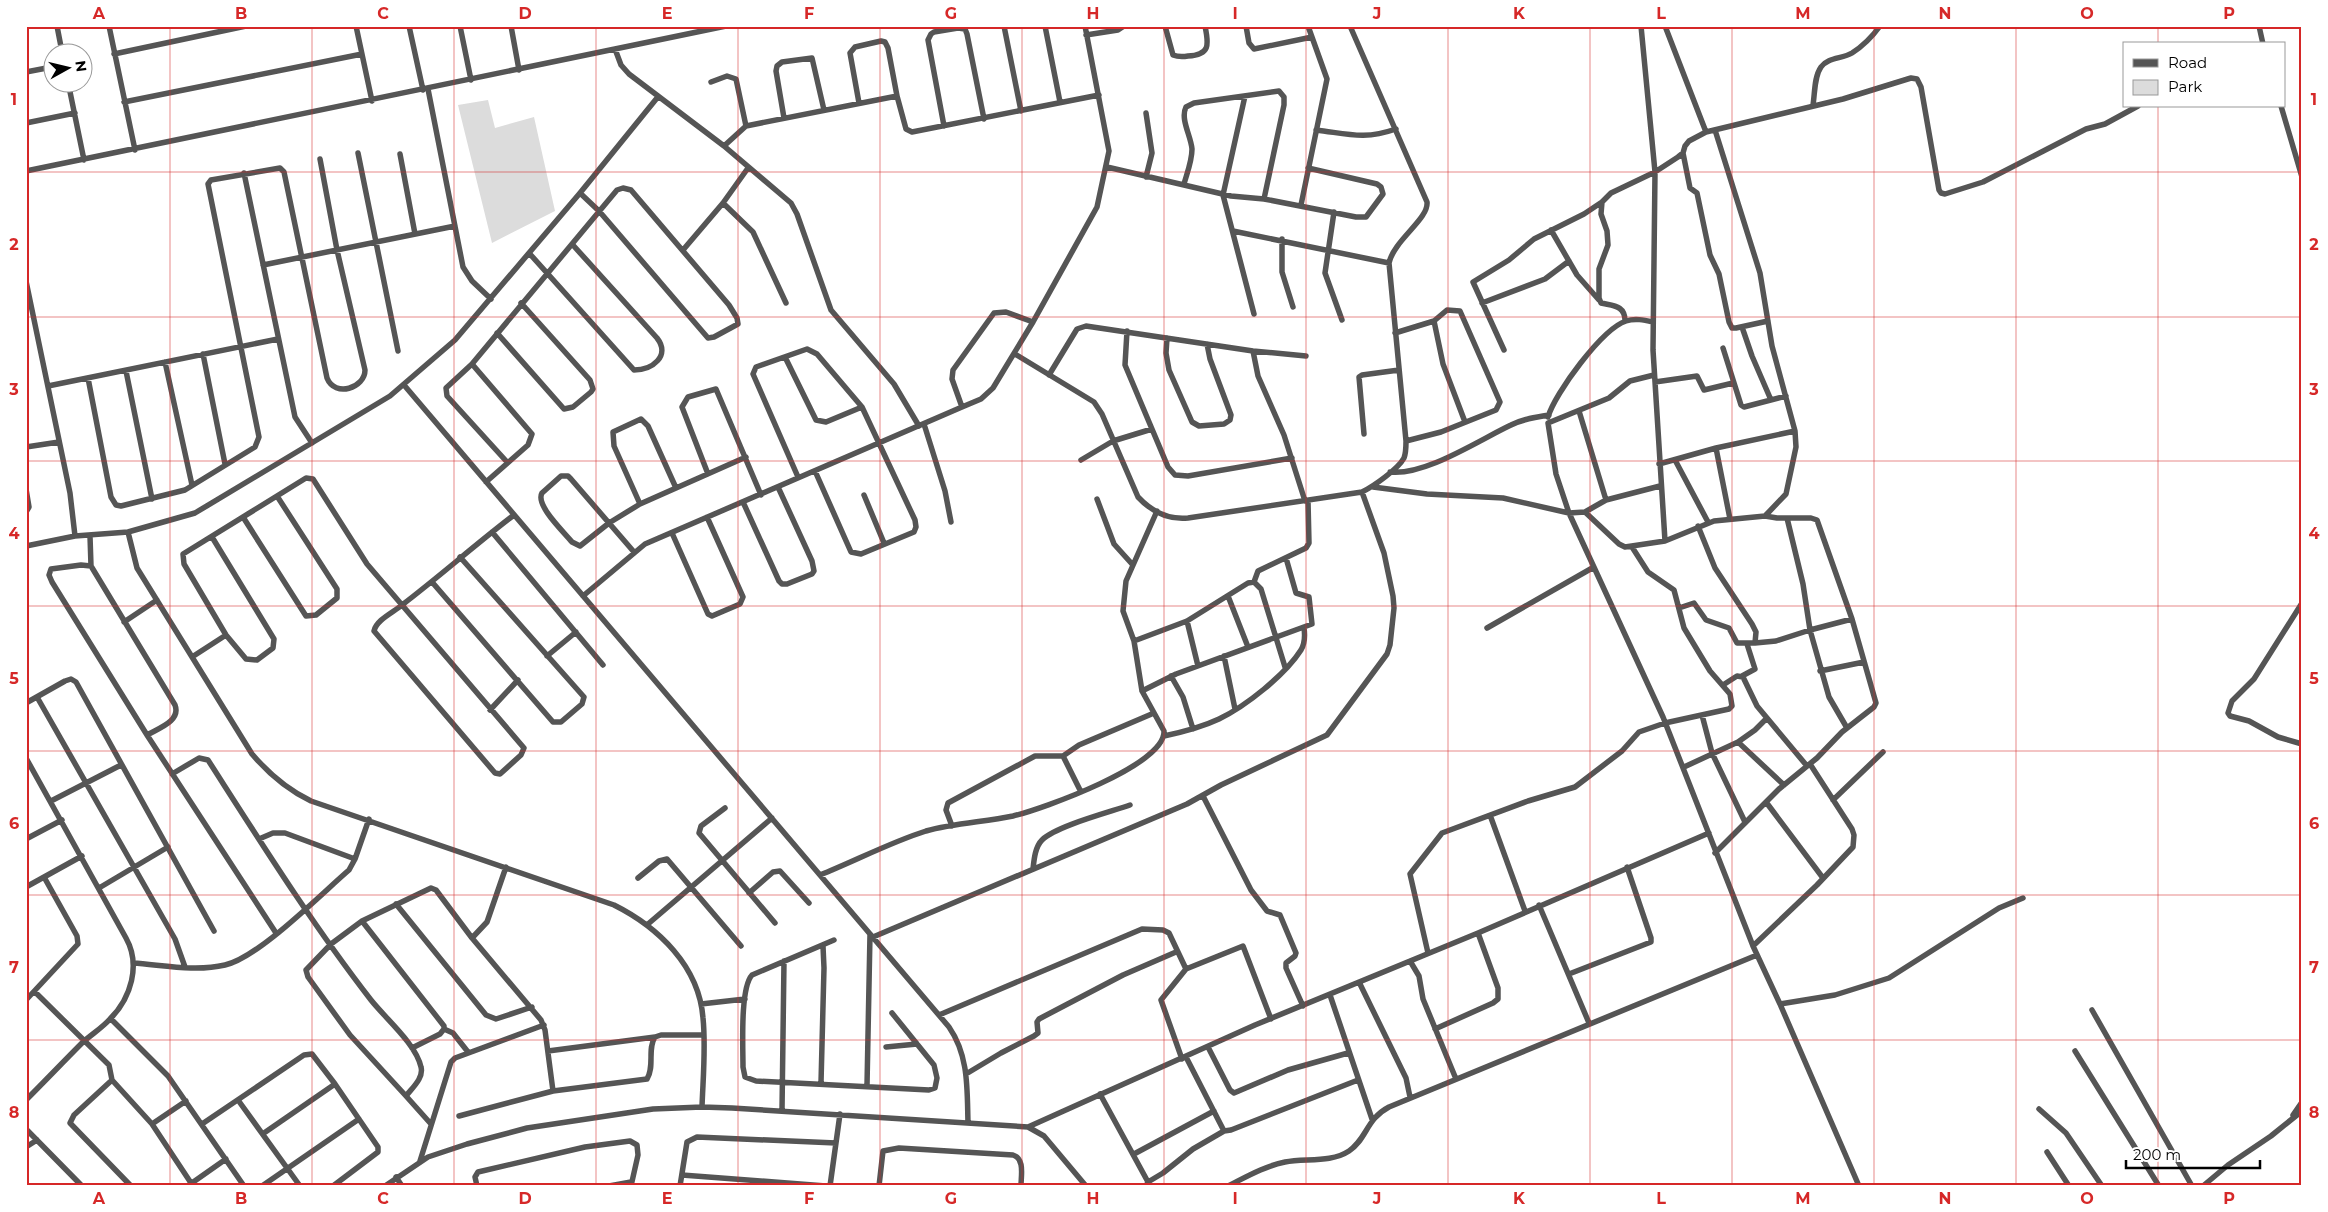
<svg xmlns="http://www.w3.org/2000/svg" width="2328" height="1212" font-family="Montserrat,sans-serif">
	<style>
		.green { fill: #dcdcdc }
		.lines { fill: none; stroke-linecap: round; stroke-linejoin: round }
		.minor { stroke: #555; stroke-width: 5.5 }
		.grid { fill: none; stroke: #d62828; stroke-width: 1; stroke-opacity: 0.55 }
		.neatline { fill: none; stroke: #d62828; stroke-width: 2 }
		.grid-label { font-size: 16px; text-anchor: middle; font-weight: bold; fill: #d62828 }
	</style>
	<rect width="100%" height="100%" fill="#fff"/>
	<path class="green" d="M488 100 495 128 534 117 555 211 492 243 458 105Z"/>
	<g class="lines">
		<path class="minor" d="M57 26 62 52
			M109 26 135 150
			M356 26 372 101
			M409 26 423 90
			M460 26 471 80
			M511 26 519 70
			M1004 26 1021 111
			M1045 26 1060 102
			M1165 26 1173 55C1178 57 1182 57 1188 56 1210 55 1209 45 1205 26
			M1246 26 1249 43 1254 49 1312 37
			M1641 26 1655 172 1653 350 1665 541
			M1665 26 1706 132
			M2259 26 2263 44
			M1086 35 1118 30 1124 26
			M615 49 621 65 629 74 724 146 791 203 797 214 831 310 894 384 919 426
			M114 54 246 26
			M26 72 52 67
			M68 82 84 160
			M711 82 727 76 736 79 746 126
			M428 89 463 267 472 281 491 299
			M1245 96 1223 195 1254 314
			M124 102 362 54
			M859 103 850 53 855 47 881 41 885 42 888 48 897 96
			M1813 105C1815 93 1814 77 1821 67 1828 57 1842 59 1852 53 1863 46 1872 37 1880 26
			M2281 106 2302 177
			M1146 113 1152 153 1146 177
			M784 118 776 71 777 66 782 62 812 58 824 110
			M26 123 75 113
			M944 126 928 40 931 34 934 32 958 28 965 29 967 34 984 119
			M1316 130C1349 134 1364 140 1396 129
			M1715 130 1760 273 1772 346 1795 431 1796 447 1786 494 1765 516
			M724 146 746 126 897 96 906 129 912 132 1099 95
			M358 153 398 351
			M1683 153 1690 188 1697 193 1710 255 1719 274 1729 322 1732 328H1736L1768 321
			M400 154 415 234
			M1107 167 1231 196 1264 199 1356 217H1366L1383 194 1381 187 1377 184 1308 168
			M26 171 726 26
			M244 173 295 417 312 443
			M1184 184C1187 173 1192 161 1192 149 1191 136 1180 119 1186 107L1194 103 1279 91 1284 97V105L1264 199
			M723 203 753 232 786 303
			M1301 205 1327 79 1308 26
			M1334 212 1325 273 1342 320
			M1551 230 1577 275 1599 300
			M1233 231 1389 263
			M1282 239V272L1293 307
			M683 250 723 203 748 168
			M529 253 634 370C652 370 671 356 657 338L572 244
			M263 265 455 226
			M26 281 70 493 75 536
			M1482 303 1545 279 1569 261
			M1434 321 1443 364 1465 422
			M1625 321C1625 305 1613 306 1601 303L1599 298V269L1608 245 1607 231 1601 214 1602 202 1611 193 1655 172 1678 157 1683 153 1685 146 1689 141 1706 132 1843 99 1911 78 1917 79 1921 87 1939 190 1941 193 1945 194 1983 182 2086 129 2105 124 2138 106
			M1742 327 1752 356 1771 400
			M1127 331 1125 365 1168 467 1175 475 1188 476 1292 458
			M497 333 564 409 573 407 591 392 593 389 590 380 521 303
			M1395 333 1434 321 1447 310 1460 311 1500 402 1496 410 1441 432 1406 441
			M1167 338 1166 353 1169 370 1192 422 1199 426 1224 424 1230 420 1231 415 1210 359 1207 344
			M1723 348 1741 405 1744 407 1786 396
			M1504 350 1473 282 1509 260 1534 239 1584 214 1602 202
			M1253 351 1258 376 1284 435 1305 501
			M203 354 225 464
			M1015 354 1094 402 1102 414 1138 497C1152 512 1168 520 1188 518L1362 492C1374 486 1398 469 1404 458 1406 453 1406 447 1406 441L1389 263C1394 240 1429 219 1427 202L1350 26
			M785 357 816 420 826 422 862 407
			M165 362 192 485
			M472 364 532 434 528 445 486 482
			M126 371 152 499
			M1049 375 1077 329 1086 326 1253 351 1306 356
			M1654 375 1630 381 1609 398 1548 423 1556 474 1569 513 1663 717 1753 946 1780 1004 1859 1186
			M88 378 111 497 116 505 121 506 185 490 255 447 259 437 208 184 211 180 280 168 284 172 327 378C335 398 365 388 365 370L337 250 320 159
			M1655 382 1697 376 1704 390 1733 383
			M404 385 949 1027C969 1056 967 1089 968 1123
			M48 386 278 339
			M962 407 952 379 953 370 994 313 1006 312 1033 322
			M1579 411 1606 500
			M1548 417C1555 393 1602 329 1626 321 1635 318 1644 320 1653 322
			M924 424 945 491 951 522
			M1364 434 1359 377 1362 375 1399 370
			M26 447 59 442
			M1716 448 1730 519
			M1081 460 1113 441 1152 429
			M1675 460 1708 522
			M507 462 447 396 446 388 472 364 617 190 623 188 631 190 729 305 737 318 738 324 714 337 708 338 599 211 580 193
			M1659 464 1716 448 1795 431
			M1390 472C1425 476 1479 440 1511 425 1523 419 1536 417 1549 415
			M708 474 682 407 688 397 716 389 761 495
			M798 477 753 374 756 367 807 349 817 354 862 407 915 520 916 527 914 532 861 554 851 552 815 471
			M1373 487 1427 494 1503 498 1569 513 1585 512 1619 544 1625 547 1665 541 1714 521 1765 516 1777 518H1811L1817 520 1852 619 1876 703 1874 707 1842 732 1817 758 1779 789 1715 853
			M26 489 29 507 26 512
			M864 495 884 543
			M1097 499 1114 544 1132 564
			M743 502 779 581 782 584H787L812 574 814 571 812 561 778 487
			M640 504 614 446 613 432 641 419 648 426 676 488
			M1585 512 1606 500 1660 486
			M243 517 306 616 316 615 337 598V589L277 496
			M128 532 137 568 252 754C269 774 288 790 311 801L614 905C658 927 699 966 703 1018 706 1047 703 1078 702 1107
			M492 532 603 665
			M672 533 708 614 712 616 740 604 743 597 707 517
			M90 536 91 566
			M212 537 274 639 273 648 257 660 246 659 226 635 184 564 183 554 306 478 313 479 367 564 524 748 521 755 500 774 495 773 374 631C376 620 394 612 402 605 440 576 476 544 514 515
			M26 546 75 536 128 532 195 513 390 396 455 340 580 193 657 98
			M634 552 571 479 568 476H561L542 493C535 505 564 532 572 542L580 546 609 523 640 504 746 457
			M432 582 553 722H561L582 704 584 697 460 557
			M1254 582 1258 571 1306 548 1309 543 1308 501
			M583 596 645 544 962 407 981 399 993 388 1033 322 1097 207 1109 151 1085 26
			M1228 596 1248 647
			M2302 603 2254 679 2232 701 2228 713 2230 716 2249 721 2278 737 2302 744
			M1679 608 1694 603 1706 620 1729 628 1737 643H1755L1756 632 1752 624 1715 568 1698 526
			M1187 621 1198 666
			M124 622 157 600
			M1487 628 1594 567
			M1134 641 1187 621 1248 583 1254 582 1261 589 1285 667
			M1755 643 1776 641 1810 630 1803 584 1787 518
			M547 656 576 632
			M1224 656 1235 709
			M192 657 226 635
			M1820 671 1864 662
			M1171 676 1183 697 1193 729
			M1742 676 1755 669 1747 644
			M1723 685 1737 676 1743 677 1757 706 1807 766
			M1142 691 1176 674 1312 624 1309 597 1296 593 1286 558
			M37 697 175 939 185 967
			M26 703 65 681 71 679 76 682 214 931
			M490 710 518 680
			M1702 715 1712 753 1745 822
			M1847 728 1829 697 1810 630 1852 619
			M147 735C159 728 181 721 175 705L91 566 81 565 51 569 49 575 52 582 147 735 276 933
			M1164 736C1183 732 1202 727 1219 719 1246 706 1285 675 1301 650 1305 643 1305 635 1304 628
			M1738 742 1755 730 1767 718
			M1063 756 1079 745 1154 713
			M26 758 126 938C141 965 131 998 110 1019 102 1028 92 1034 83 1042 64 1061 45 1081 26 1100
			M1684 767 1738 742 1784 785
			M172 774 199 758 208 760C260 841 312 924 371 1000 386 1019 416 1044 421 1067 424 1078 412 1088 406 1096L350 1035 308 977 306 970 331 944 362 921 431 888 436 890 472 938 541 1020 545 1030 553 1091
			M1203 796 1251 890 1267 911 1280 915 1296 953 1295 956 1286 963V968L1303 1006
			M1833 800 1883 752
			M51 801 121 765
			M1766 802 1823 878
			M725 808 701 826 699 833 775 923
			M1490 815 1525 911
			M952 826 946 810 948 803 1035 756H1063L1081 792
			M26 839 62 820
			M259 839 273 833H285L355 859
			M1033 869C1034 860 1035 847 1042 840 1056 826 1110 812 1130 805
			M820 875C855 861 891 842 926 831 954 823 984 822 1013 816 1042 809 1166 765 1164 731L1142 691 1134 641 1123 611 1126 581 1157 511
			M638 878 659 861 667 859 741 946
			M26 887 82 856
			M99 888 168 847
			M749 893 773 872 780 871 809 903
			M396 904 486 1015 496 1019 532 1007
			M1539 905 1589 1023
			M362 921 444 1026V1029L440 1034 412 1048
			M648 924 772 818
			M26 931V940
			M873 937 1187 804 1221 785 1327 735 1387 654 1390 645 1394 608 1393 596 1384 553 1362 492
			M472 938 487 922 506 867
			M834 940 752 975C740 988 743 1047 743 1067L745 1077 756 1081 929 1090 935 1088 937 1078 934 1065 892 1013
			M1753 946 1817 885 1853 847 1854 835 1852 829 1810 764
			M1428 953 1410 874 1442 833 1528 801 1575 787 1622 751 1639 732 1665 723 1729 709 1732 706 1730 694 1710 671 1684 628 1674 590 1648 572 1632 547
			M1410 961 1419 976 1423 999 1456 1079
			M133 963C163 965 195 972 225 965 258 958 321 894 349 870L355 859 369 819
			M1186 969 1243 946 1271 1019
			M1569 974 1651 942V938L1627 867
			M1359 982 1406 1078 1410 1097
			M35 992 109 1065 112 1080
			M1330 995 1372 1119
			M26 1000 78 944 77 936 44 877
			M701 1004 745 999
			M1780 1004 1835 995 1889 978 1999 908 2023 898
			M2092 1010 2192 1186
			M939 1015 1142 929 1163 930 1169 933 1186 969 1161 1000 1182 1059
			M111 1019 168 1076 244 1186
			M444 1029 453 1033 468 1052
			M1435 1029 1493 1003 1498 999V988L1478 933
			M886 1047 917 1044
			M1208 1047 1230 1090 1234 1093 1288 1070 1348 1053
			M548 1051 655 1037
			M2075 1051 2159 1186
			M1186 1057 1224 1131 1231 1130 1358 1080
			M966 1074 1001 1053 1034 1036 1038 1033 1037 1022 1039 1019 1123 975 1176 952
			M821 1083 824 968 823 946
			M867 1086 870 934
			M1100 1094 1148 1182
			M406 1096 431 1124
			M238 1100 300 1186
			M2039 1109 2066 1133 2102 1186
			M782 1111 784 961
			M2293 1115 2302 1102
			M459 1116 553 1091 647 1079C655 1066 647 1049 655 1037L661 1035H704
			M152 1124 186 1101
			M202 1124 304 1055 312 1054 335 1084 378 1147V1152L333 1186
			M1028 1127 1255 1025 1478 933 1709 833
			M26 1129 82 1186
			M264 1133 335 1084
			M26 1147 37 1140
			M2047 1152 2069 1186
			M1134 1154 1214 1111
			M420 1161 451 1062 455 1058 544 1025
			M682 1175 826 1186
			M396 1177 402 1186
			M189 1185 226 1159
			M131 1186 70 1123 74 1115 112 1080 152 1124 191 1183
			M262 1186 359 1119
			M385 1186 428 1157 467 1144 527 1128 653 1109 702 1107 732 1108 1028 1127 1044 1136 1086 1186
			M477 1186 475 1177 478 1172 585 1147 630 1141 637 1145 638 1155 631 1186
			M609 1186 631 1182
			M680 1186 687 1142 697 1137 836 1143
			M830 1186 840 1114
			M879 1186 883 1151 899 1148 1013 1155C1025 1159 1021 1175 1021 1186
			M1146 1186 1148 1182 1163 1173 1193 1149 1224 1131
			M1228 1186C1246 1177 1265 1166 1285 1162 1305 1158 1331 1163 1349 1151 1367 1139 1366 1119 1389 1107L1757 955
			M2203 1186 2228 1165 2271 1136 2302 1111"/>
	</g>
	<path class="grid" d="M170 26V1186M312 26V1186M454 26V1186M596 26V1186M738 26V1186M880 26V1186M1022 26V1186M1164 26V1186M1306 26V1186M1448 26V1186M1590 26V1186M1732 26V1186M1874 26V1186M2016 26V1186M2158 26V44M2158 106V1186M26 172H2302M26 317H2302M26 461H2302M26 606H2302M26 751H2302M26 895H2302M26 1040H2302"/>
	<rect width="2328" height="1212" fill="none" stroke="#ffffff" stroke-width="55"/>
	<rect x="2123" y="42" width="162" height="65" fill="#ffffff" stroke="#999999"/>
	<rect x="2133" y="59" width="25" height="8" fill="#555555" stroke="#999999"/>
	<text x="2168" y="68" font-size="15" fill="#000000">Road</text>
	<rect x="2133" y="80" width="25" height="15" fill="#dcdcdc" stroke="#999999"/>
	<text x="2168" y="92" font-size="15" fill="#000000">Park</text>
	<g transform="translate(68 68) rotate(82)"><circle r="24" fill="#ffffff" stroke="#999999"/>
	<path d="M0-4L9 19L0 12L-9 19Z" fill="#000000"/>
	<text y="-8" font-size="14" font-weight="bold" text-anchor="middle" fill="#000000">N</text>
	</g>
	<path d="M2126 1160v8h134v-8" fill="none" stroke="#000000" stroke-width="2.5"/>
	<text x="2133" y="1160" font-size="15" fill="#000000" stroke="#ffffff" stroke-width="4" paint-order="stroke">200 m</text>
	<rect x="28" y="28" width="2272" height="1156" class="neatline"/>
	<g class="grid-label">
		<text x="99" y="19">A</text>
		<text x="241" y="19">B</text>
		<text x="383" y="19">C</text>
		<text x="525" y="19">D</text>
		<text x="667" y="19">E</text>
		<text x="809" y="19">F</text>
		<text x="951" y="19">G</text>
		<text x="1093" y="19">H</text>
		<text x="1235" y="19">I</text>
		<text x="1377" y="19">J</text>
		<text x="1519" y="19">K</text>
		<text x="1661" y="19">L</text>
		<text x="1803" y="19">M</text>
		<text x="1945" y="19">N</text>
		<text x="2087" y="19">O</text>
		<text x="2229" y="19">P</text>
		<text x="14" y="105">1</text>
		<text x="2314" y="105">1</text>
		<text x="14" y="250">2</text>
		<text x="2314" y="250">2</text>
		<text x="14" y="395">3</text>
		<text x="2314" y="395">3</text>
		<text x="14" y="539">4</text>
		<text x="2314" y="539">4</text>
		<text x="14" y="684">5</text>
		<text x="2314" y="684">5</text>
		<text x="14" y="829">6</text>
		<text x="2314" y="829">6</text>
		<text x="14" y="973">7</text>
		<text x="2314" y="973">7</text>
		<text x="14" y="1118">8</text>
		<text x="2314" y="1118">8</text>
		<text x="99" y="1204">A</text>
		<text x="241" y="1204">B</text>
		<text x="383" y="1204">C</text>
		<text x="525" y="1204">D</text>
		<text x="667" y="1204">E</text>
		<text x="809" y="1204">F</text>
		<text x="951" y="1204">G</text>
		<text x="1093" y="1204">H</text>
		<text x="1235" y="1204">I</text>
		<text x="1377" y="1204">J</text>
		<text x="1519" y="1204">K</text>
		<text x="1661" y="1204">L</text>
		<text x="1803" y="1204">M</text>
		<text x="1945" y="1204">N</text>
		<text x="2087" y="1204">O</text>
		<text x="2229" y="1204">P</text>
	</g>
</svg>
